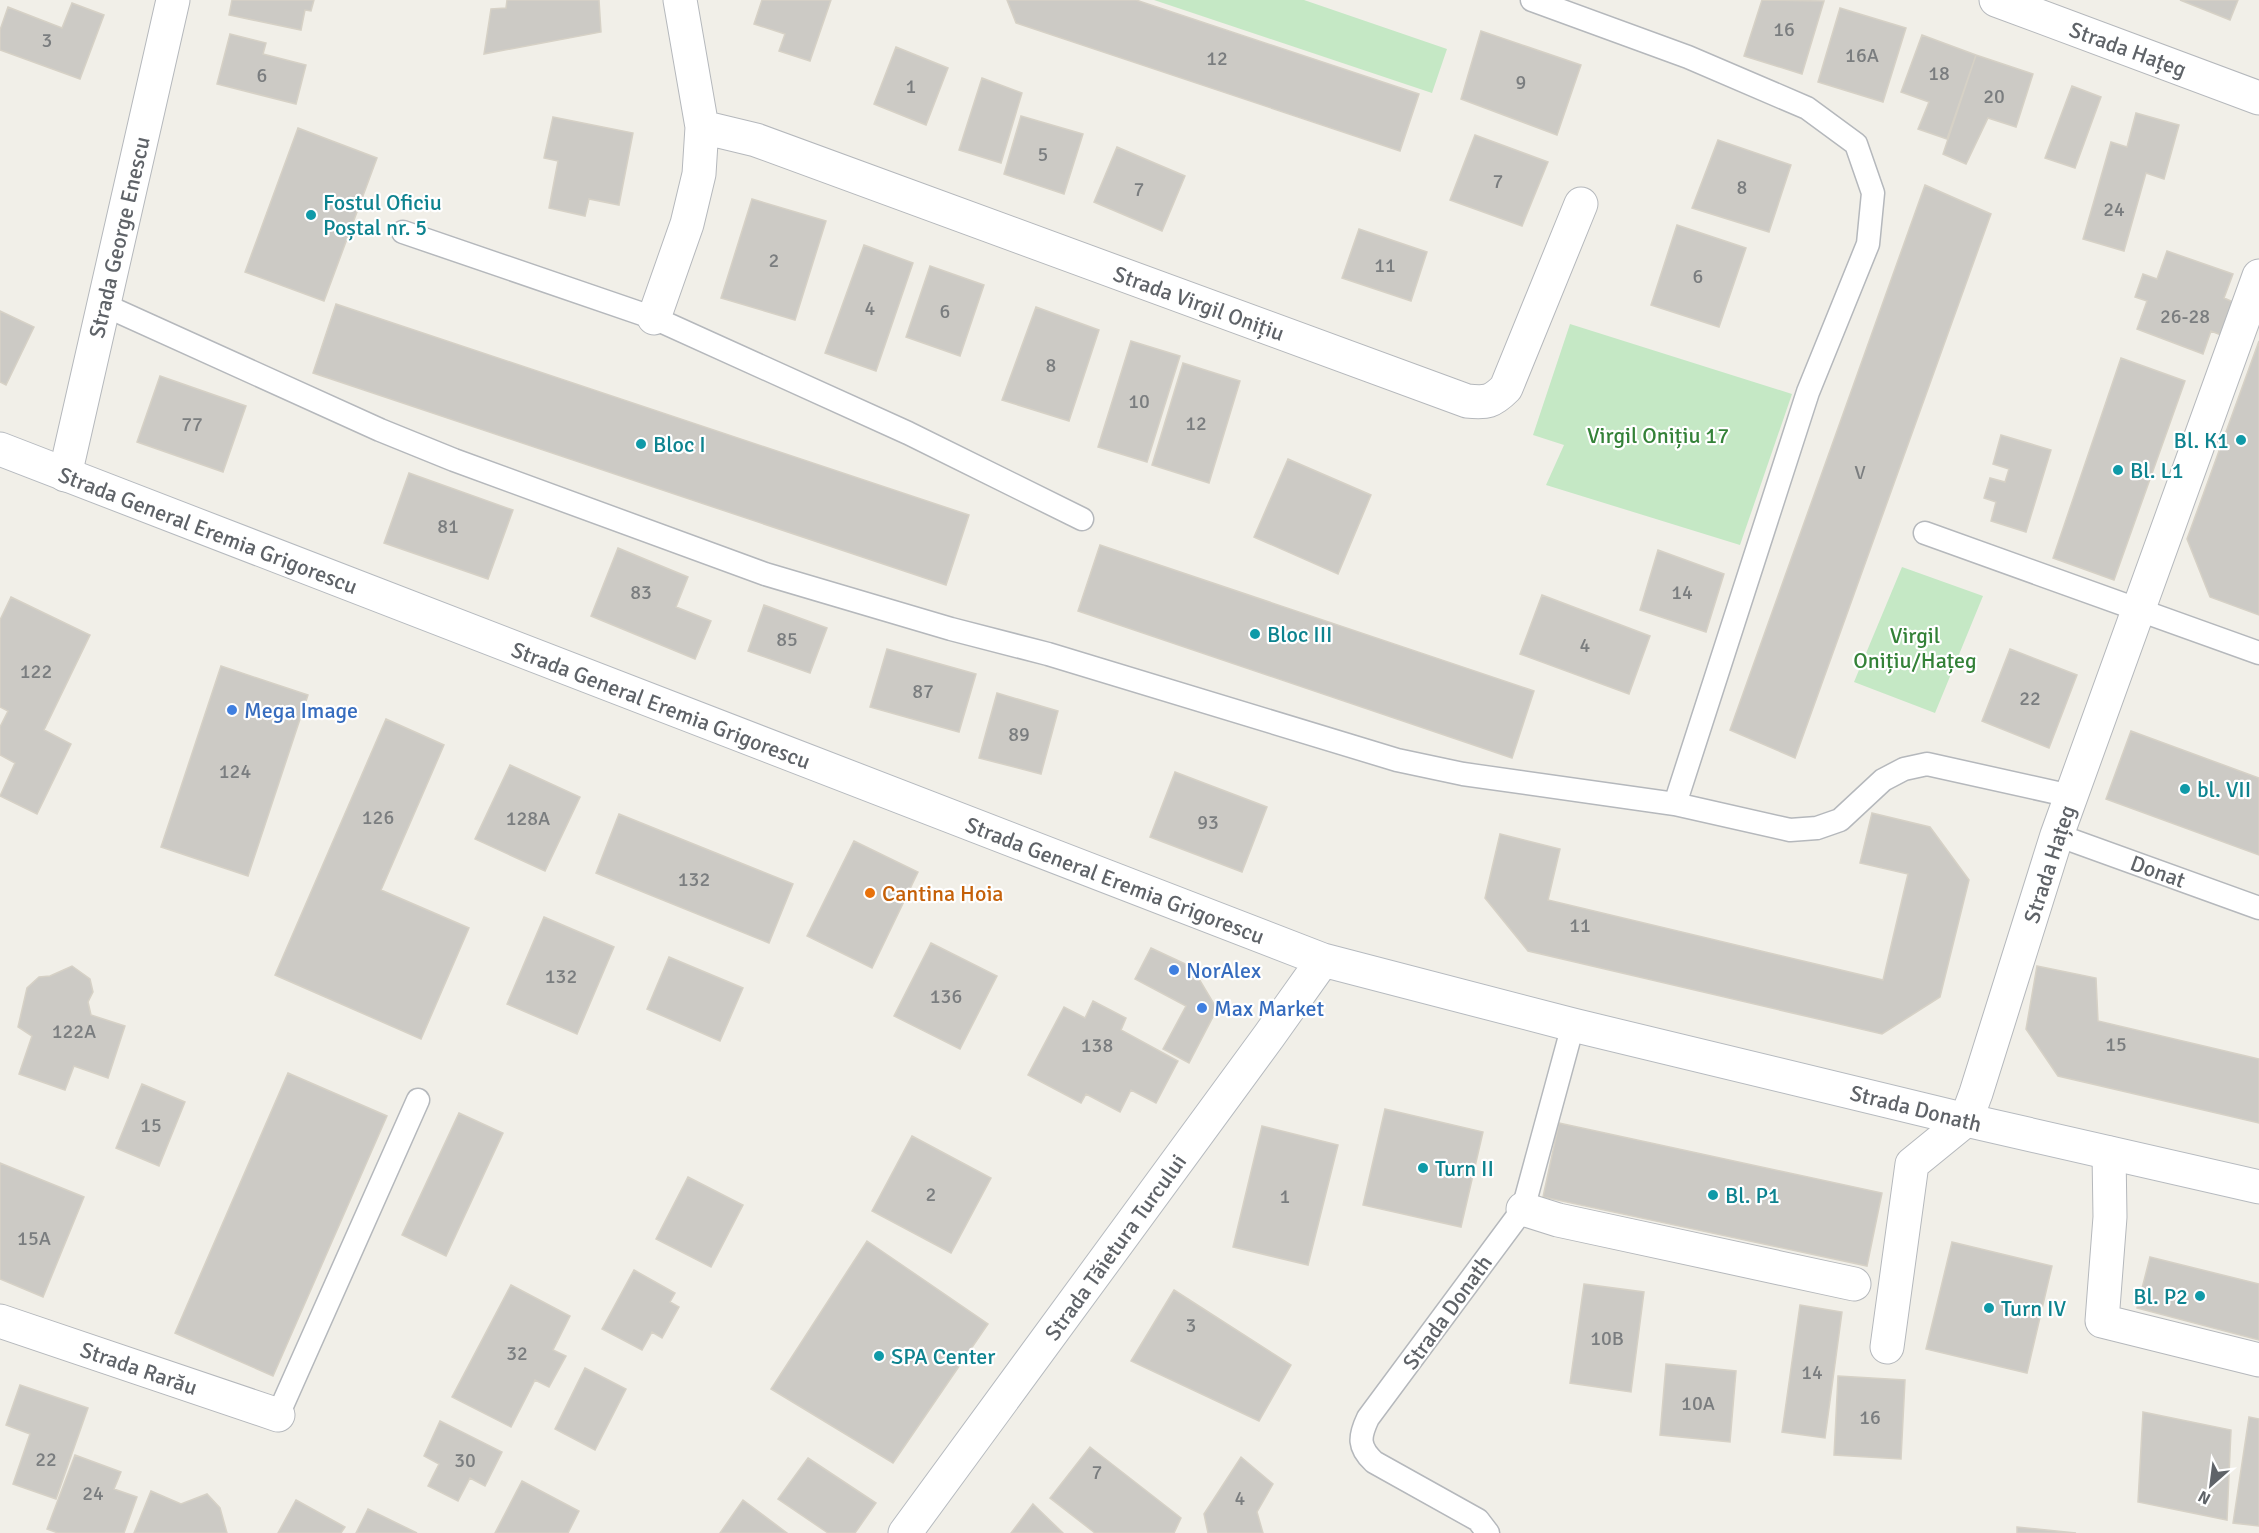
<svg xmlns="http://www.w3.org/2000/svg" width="2259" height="1533" font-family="Signika,sans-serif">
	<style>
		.green { fill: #c5e8c5 }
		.building { fill: #cccac5; stroke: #d6d1c6; stroke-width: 1.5 }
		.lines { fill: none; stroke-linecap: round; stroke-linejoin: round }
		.service-casing { stroke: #b5b8bc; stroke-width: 25 }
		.minor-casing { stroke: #b5b8bc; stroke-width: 35 }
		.secondary-casing { stroke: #b6babf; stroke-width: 35 }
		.service { stroke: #fff; stroke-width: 22 }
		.minor { stroke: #fff; stroke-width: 33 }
		.secondary { stroke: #fff; stroke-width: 33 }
		.culture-dot { fill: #0f9aa8; stroke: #fff; stroke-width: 2 }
		.shop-dot { fill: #3f7fe0; stroke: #fff; stroke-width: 2 }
		.food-dot { fill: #e8710a; stroke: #fff; stroke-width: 2 }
		.labels { text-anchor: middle; stroke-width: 4.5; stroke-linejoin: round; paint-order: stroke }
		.number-label { font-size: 20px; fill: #7a7d7f }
		.street-label { font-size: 22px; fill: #5f6368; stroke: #fff }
		.culture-label { font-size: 22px; fill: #0d838f; stroke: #fff; text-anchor: start }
		.park-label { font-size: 22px; fill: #348238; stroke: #fff }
		.shop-label { font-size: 22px; fill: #366cbe; stroke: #fff; text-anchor: start }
		.food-label { font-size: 22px; fill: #c56008; stroke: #fff; text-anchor: start }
	</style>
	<rect width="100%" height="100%" fill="#f1efe8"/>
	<path class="green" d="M1154 0H1304L1447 49 1432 93Z
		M1570 324 1792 394 1740 545 1546 485 1564 445 1533 435Z
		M1902 567 1983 596 1935 713 1854 682Z"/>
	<path class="building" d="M232 0H314L311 11 305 10 301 30 229 15Z
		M507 0H599L601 32 484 54 491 9 506 8Z
		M762 0H831L810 61 779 51 785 34 754 24Z
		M1007 0H1136L1419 94 1400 151 1016 23Z
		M1762 0 1824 1 1802 74 1744 56Z
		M2180 0H2238L2230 20Z
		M72 3 104 15 80 79 0 50V30L8 7 62 28Z
		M1840 8 1906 28 1883 102 1818 82Z
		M1481 31 1581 65 1557 135 1461 99Z
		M230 34 266 43 263 54 306 65 296 104 217 84Z
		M1922 35 1976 55 1947 139 1918 129 1929 102 1901 92Z
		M896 47 948 68 926 125 874 104Z
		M1976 55 2033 74 2016 127 1988 118 1966 164 1943 154Z
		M982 78 1022 93 1001 163 959 150Z
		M2072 86 2101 97 2075 168 2045 158Z
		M2136 113 2179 125 2164 179 2146 173 2124 251 2083 239 2111 142 2127 147Z
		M1021 116 1083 134 1064 194 1004 174Z
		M553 117 633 133 619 205 589 199 585 216 549 208 558 161 544 158Z
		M298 128 377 158 324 301 245 272Z
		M1475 135 1548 162 1522 226 1450 200Z
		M1718 140 1791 165 1769 232 1692 208Z
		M1117 147 1185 176 1162 231 1094 202Z
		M1925 185 1991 214 1795 758 1730 730Z
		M752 199 826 221 795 320 721 298Z
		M1677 225 1746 248 1719 327 1651 305Z
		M1359 229 1427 252 1411 301 1342 278Z
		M864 245 913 263 876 371 825 353Z
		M2167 251 2233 274 2224 298 2233 302 2221 335 2211 331 2203 354 2137 329 2147 301 2135 297 2143 274 2157 279Z
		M930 266 984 285 960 356 906 337Z
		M336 304 969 515 946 585 313 373Z
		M1036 307 1099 330 1069 421 1002 400Z
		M0 311 34 327 6 385 0 382Z
		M1131 341 1180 356 1147 462 1098 447Z
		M2259 341V615L2210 597 2187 539Z
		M2121 358 2185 381 2114 580 2053 558Z
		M1183 363 1240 381 1209 483 1152 465Z
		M160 376 246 406 223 472 137 442Z
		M2001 435 2051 450 2026 532 1991 521 1996 502 1984 498 1990 478 2005 482 2009 469 1993 464Z
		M1288 459 1371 495 1338 574 1254 537Z
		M409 473 513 510 488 579 384 543Z
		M1100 545 1534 691 1512 758 1078 611Z
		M618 548 688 577 676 607 711 621 695 659 591 616Z
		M1658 550 1724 574 1706 632 1640 610Z
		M1542 595 1650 636 1629 694 1520 654Z
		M11 597 90 635 44 730 71 744 37 814 0 796 15 763 0 755V727L8 711 0 707V620Z
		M764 605 827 628 810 673 748 651Z
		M887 649 976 674 959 732 870 707Z
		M2010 649 2077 675 2049 748 1982 721Z
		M221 666 308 695 248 876 161 847Z
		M997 693 1058 711 1041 774 979 758Z
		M386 719 444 745 381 890 469 928 421 1039 275 975Z
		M2131 731 2259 778V855L2106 799Z
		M510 765 580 797 545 871 475 839Z
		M1175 772 1267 807 1242 872 1150 837Z
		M1872 813 1930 827 1969 880 1940 997 1882 1034 1528 951 1485 898 1500 834 1560 849 1548 900 1883 980 1908 874 1860 863Z
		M619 814 793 884 769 943 596 873Z
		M854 841 918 872 872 968 807 936Z
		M544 917 614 947 577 1034 507 1004Z
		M931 943 997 976 960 1049 894 1016Z
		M1151 948 1192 967 1217 1009 1189 1063 1163 1049 1186 1006 1135 979Z
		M669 957 743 988 720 1041 647 1009Z
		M72 966 90 979 93 992 88 1002 91 1015 125 1026 108 1078 74 1066 65 1090 19 1074 32 1036 18 1027 27 988 39 977 50 976Z
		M2037 966 2096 978 2098 1021 2259 1059V1123L2058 1076 2026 1029Z
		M1093 1001 1126 1018 1121 1030 1178 1061 1156 1103 1131 1090 1120 1112 1086 1094 1081 1103 1028 1075 1064 1007 1085 1018Z
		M288 1073 387 1116 273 1376 175 1333Z
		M142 1084 185 1102 159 1166 116 1148Z
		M1385 1109 1483 1132 1461 1227 1363 1205Z
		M459 1113 503 1133 446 1256 402 1235Z
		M1559 1123 1882 1193 1867 1266 1543 1197Z
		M1262 1126 1338 1145 1308 1265 1233 1247Z
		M912 1136 991 1178 951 1253 872 1211Z
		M0 1163 84 1197 43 1297 0 1279Z
		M688 1177 743 1205 711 1267 656 1239Z
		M867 1241 988 1324 893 1463 771 1389Z
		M1952 1242 2052 1266 2027 1373 1926 1349Z
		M2150 1257 2259 1284V1340L2137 1308Z
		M634 1270 675 1293 670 1302 679 1307 662 1338 652 1332 642 1350 602 1329Z
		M1584 1284 1644 1292 1631 1392 1570 1383Z
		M511 1285 570 1316 553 1350 566 1356 549 1387 535 1380 511 1427 452 1397Z
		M1174 1290 1291 1365 1259 1421 1131 1361Z
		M1800 1305 1842 1312 1825 1438 1782 1432Z
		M1666 1364 1736 1371 1730 1442 1660 1435Z
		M585 1368 626 1389 595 1450 555 1429Z
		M1838 1376 1905 1380 1901 1459 1834 1455Z
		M20 1385 88 1408 56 1499 13 1484 30 1434 6 1425Z
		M2143 1412 2231 1430 2227 1520 2138 1502Z
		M2249 1417 2259 1419V1526L2233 1523Z
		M440 1421 502 1452 485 1486 470 1478 458 1501 428 1486 439 1464 424 1456Z
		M1090 1447 1181 1518 1174 1533H1095L1050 1498Z
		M75 1455 121 1472 114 1489 137 1497 124 1533H58L47 1529Z
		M1241 1457 1273 1484 1257 1512 1263 1533H1208L1204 1514Z
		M808 1458 876 1503 855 1533H828L778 1499Z
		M522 1481 579 1511 568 1533H495Z
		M151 1491 181 1504 207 1494 220 1508 227 1533H134Z
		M296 1500 345 1527 341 1533H278Z
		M743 1500 787 1533H720Z
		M1033 1504 1063 1533H1011Z
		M368 1509 417 1533H356Z
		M2017 1527 2076 1533H2017Z"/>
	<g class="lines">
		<g class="service-casing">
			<path id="service" d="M1532 0 1688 57 1807 108 1856 144 1873 193 1868 244 1808 392 1675 804
				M403 232 654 318 908 433 1082 519
				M104 305 380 430 454 460 765 574 951 629 1048 654 1397 760 1463 774 1675 804 1790 830 1817 828 1840 820 1883 780 1904 769 1927 764 2071 796
				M1925 533 2259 653
				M2057 835 2259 908
				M278 1415 418 1100
				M1488 1533 1478 1520 1374 1462C1358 1447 1359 1437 1368 1418L1523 1209 1573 1025"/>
		</g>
		<g class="minor-casing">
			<path id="minor" d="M1996 0 2259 98
				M702 127 756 140 1467 401C1487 403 1492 402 1506 388L1581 204
				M654 318 687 224 699 174 702 127 680 0
				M65 475 173 0
				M2109 1153 2110 1217 2102 1321 2259 1360
				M1523 1209 1558 1220 1854 1284
				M0 1321 278 1415
				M1887 1347 1912 1164 1966 1120 1976 1093 2057 835 2259 276"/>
		</g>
		<g class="secondary-casing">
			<path id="secondary" d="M0 449 1323 960 1573 1025 1966 1120 2259 1187
				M905 1533 1269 1036 1323 960"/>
		</g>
		<use href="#service" class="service"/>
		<use href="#minor" class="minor"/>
		<use href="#secondary" class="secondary"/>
	</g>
	<g class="culture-dot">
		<circle cx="311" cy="215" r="6"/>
		<circle cx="2241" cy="440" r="6"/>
		<circle cx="641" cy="444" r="6"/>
		<circle cx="2118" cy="470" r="6"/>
		<circle cx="1255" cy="634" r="6"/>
		<circle cx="2185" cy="789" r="6"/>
		<circle cx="1423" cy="1168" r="6"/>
		<circle cx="1713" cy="1195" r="6"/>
		<circle cx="2200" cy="1296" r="6"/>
		<circle cx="1989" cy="1308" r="6"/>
		<circle cx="879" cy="1356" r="6"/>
	</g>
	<g class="shop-dot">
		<circle cx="232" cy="710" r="6"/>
		<circle cx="1174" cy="970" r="6"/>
		<circle cx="1202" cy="1008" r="6"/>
	</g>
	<circle class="food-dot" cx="870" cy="893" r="6"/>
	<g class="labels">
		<g class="number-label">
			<text x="1784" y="36">16</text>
			<text x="47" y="47">3</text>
			<text x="1862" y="62">16A</text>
			<text x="1217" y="65">12</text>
			<text x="1939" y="80">18</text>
			<text x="262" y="82">6</text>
			<text x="1521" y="89">9</text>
			<text x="911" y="93">1</text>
			<text x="1994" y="103">20</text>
			<text x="1043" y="161">5</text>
			<text x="1498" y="188">7</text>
			<text x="1742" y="194">8</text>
			<text x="1139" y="196">7</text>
			<text x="2114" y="216">24</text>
			<text x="774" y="267">2</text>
			<text x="1385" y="272">11</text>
			<text x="1698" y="283">6</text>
			<text x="870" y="315">4</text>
			<text x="945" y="318">6</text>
			<text x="2185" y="323">26-28</text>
			<text x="1051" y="372">8</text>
			<text x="1139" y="408">10</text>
			<text x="1196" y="430">12</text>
			<text x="192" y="431">77</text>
			<text x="1860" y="479">V</text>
			<text x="448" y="533">81</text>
			<text x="641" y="599">83</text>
			<text x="1682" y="599">14</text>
			<text x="787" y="646">85</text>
			<text x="1585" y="652">4</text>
			<text x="36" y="678">122</text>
			<text x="923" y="698">87</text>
			<text x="2030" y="705">22</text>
			<text x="1019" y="741">89</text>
			<text x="235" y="778">124</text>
			<text x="378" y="824">126</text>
			<text x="528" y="825">128A</text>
			<text x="1208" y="829">93</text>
			<text x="694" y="886">132</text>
			<text x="1580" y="932">11</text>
			<text x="561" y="983">132</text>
			<text x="946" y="1003">136</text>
			<text x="74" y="1038">122A</text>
			<text x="2116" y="1051">15</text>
			<text x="1097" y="1052">138</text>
			<text x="151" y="1132">15</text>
			<text x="931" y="1201">2</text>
			<text x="1285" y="1203">1</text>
			<text x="34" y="1245">15A</text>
			<text x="1191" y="1332">3</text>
			<text x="1607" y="1345">10B</text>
			<text x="517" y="1360">32</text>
			<text x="1812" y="1379">14</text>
			<text x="1698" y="1410">10A</text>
			<text x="1870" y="1424">16</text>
			<text x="46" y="1466">22</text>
			<text x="465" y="1467">30</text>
			<text x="1097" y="1479">7</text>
			<text x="93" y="1500">24</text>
			<text x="1240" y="1505">4</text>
		</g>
		<g class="street-label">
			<text transform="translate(2128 49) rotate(20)" y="8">Strada Hațeg</text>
			<text transform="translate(119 237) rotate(-77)" y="8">Strada George Enescu</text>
			<text transform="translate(1199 303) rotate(20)" y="8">Strada Virgil Onițiu</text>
			<text transform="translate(208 530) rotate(21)" y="8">Strada General Eremia Grigorescu</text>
			<text transform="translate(661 705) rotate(21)" y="8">Strada General Eremia Grigorescu</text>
			<text transform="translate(2049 864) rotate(-72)" y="8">Strada Hațeg</text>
			<text transform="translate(2158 871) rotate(20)" y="8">Donat</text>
			<text transform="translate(1115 880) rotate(21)" y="8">Strada General Eremia Grigorescu</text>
			<text transform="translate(1916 1108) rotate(14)" y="8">Strada Donath</text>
			<text transform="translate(1115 1247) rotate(-54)" y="8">Strada Tăietura Turcului</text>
			<text transform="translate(1447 1312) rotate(-54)" y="8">Strada Donath</text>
			<text transform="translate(139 1368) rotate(19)" y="8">Strada Rarău</text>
		</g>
		<g class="culture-label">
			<text x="323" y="210">Fostul Oficiu<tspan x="323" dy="25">Poștal nr. 5</tspan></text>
			<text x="2229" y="448" text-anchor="end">Bl. K1</text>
			<text x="653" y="452">Bloc I</text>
			<text x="2130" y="478">Bl. L1</text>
			<text x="1267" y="642">Bloc III</text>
			<text x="2197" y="797">bl. VII</text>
			<text x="1435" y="1176">Turn II</text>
			<text x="1725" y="1203">Bl. P1</text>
			<text x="2188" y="1304" text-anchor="end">Bl. P2</text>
			<text x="2001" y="1316">Turn IV</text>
			<text x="891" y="1364">SPA Center</text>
		</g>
		<g class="park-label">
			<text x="1658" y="443">Virgil Onițiu 17</text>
			<text x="1915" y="643">Virgil<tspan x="1915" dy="25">Onițiu/Hațeg</tspan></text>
		</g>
		<g class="shop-label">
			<text x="244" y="718">Mega Image</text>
			<text x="1186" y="978">NorAlex</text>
			<text x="1214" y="1016">Max Market</text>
		</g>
		<g class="food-label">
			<text x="882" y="901">Cantina Hoia</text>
		</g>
	</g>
	<g transform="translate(2211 1485) rotate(208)" stroke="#ffffff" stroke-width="4.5" paint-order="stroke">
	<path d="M0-4.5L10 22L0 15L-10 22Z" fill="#5f6368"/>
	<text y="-9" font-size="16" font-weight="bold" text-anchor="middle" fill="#5f6368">N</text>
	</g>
</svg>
